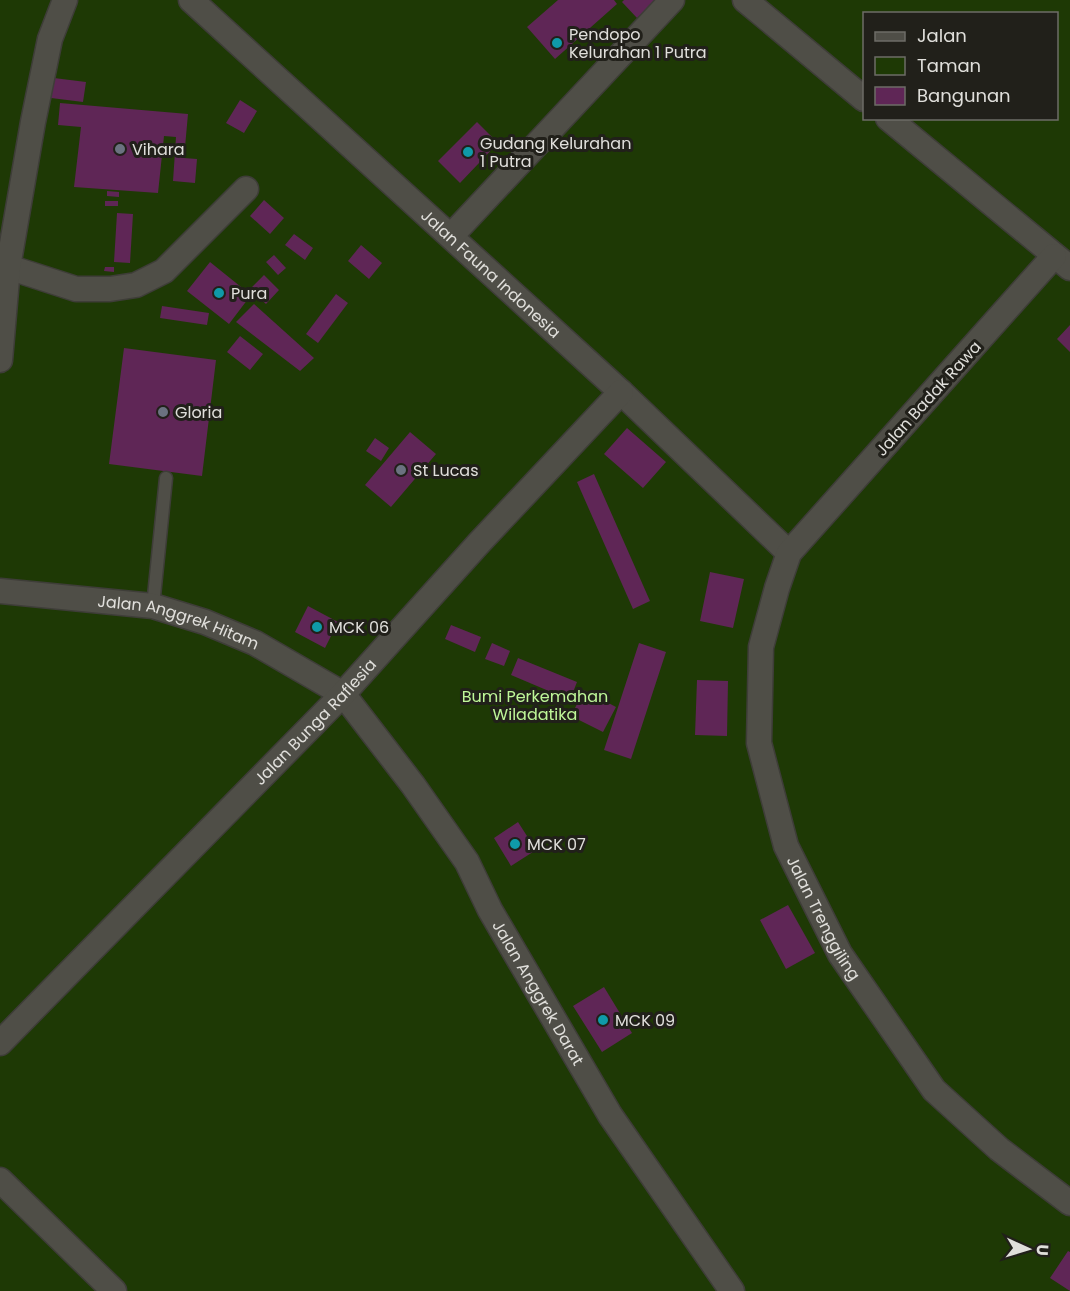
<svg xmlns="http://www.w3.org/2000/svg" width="1070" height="1291" font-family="Poppins,sans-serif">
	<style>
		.green { fill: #1e3905; fill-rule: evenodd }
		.building { fill: #5f2656 }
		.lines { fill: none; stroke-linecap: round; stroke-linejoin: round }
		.lane-casing { stroke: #3e3d38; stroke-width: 15 }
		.street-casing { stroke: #3e3d38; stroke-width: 27 }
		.lane { stroke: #4f4e47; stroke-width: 12 }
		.street { stroke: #4f4e47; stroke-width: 24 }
		.culture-dot { fill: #0f9aa8; stroke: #21201a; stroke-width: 2 }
		.worship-dot { fill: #6b7280; stroke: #21201a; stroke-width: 2 }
		.labels { text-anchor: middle; stroke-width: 6; stroke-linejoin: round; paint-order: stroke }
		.poi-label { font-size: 16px; fill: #e0dfdb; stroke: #21201a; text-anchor: start }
		.street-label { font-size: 16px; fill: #e0dfdb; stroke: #21201a }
		.park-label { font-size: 16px; fill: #bef698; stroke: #21201a }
	</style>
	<rect width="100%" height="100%" fill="#21201a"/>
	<path class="green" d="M0 0H1070V1291H0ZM864 14H1056V118H864Z"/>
	<path class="building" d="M558 0H614L617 4 555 59 527 27Z
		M624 0H656L637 18 622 2Z
		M54 78 86 82 83 102 51 98Z
		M240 100 257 111 244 133 226 123Z
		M60 103 188 114 184 158 197 159 195 183 173 181 176 137 164 136 158 193 74 187 81 127 58 125Z
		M477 122 498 143 460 183 438 161Z
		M107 191 119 192V197L107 196Z
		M264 200 284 218 270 234 250 216Z
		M105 201H118V206H105Z
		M117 213 133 214 130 263 114 262Z
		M294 234 313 248 305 260 285 245Z
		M361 245 382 263 369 279 348 261Z
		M274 255 286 268 278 275 266 262Z
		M210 262 251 295 229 324 187 291Z
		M105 267H114V272L104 271Z
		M264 275 279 290 266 304 250 289Z
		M336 294 348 303 318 343 306 334Z
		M254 304 314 358 300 371 236 322Z
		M162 306 209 313 207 325 160 318Z
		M1070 325V352L1057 339Z
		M240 336 263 354 250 370 227 352Z
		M124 348 216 360 202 476 109 464Z
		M627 428 666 462 643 488 604 454Z
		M410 432 436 454 391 507 365 485Z
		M375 438 389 448 381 461 366 451Z
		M594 474 650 601 633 609 577 482Z
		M710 572 744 579 733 628 700 621Z
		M308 606 338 622 325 648 295 632Z
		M451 625 481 637 475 652 445 639Z
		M492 643 510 651 504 666 485 659Z
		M639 643 666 652 631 759 604 750Z
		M518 658 577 682 570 700 511 675Z
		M697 680 728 681 727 736 695 735Z
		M584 690 616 707 603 732 571 716Z
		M518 822 536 850 511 866 494 838Z
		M788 905 815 953 786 969 760 920Z
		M604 987 632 1033 602 1052 573 1006Z
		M1068 1251 1070 1252V1291L1050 1278Z"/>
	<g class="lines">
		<g class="lane-casing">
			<path id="lane" d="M153 606 166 478"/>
		</g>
		<g class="street-casing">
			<g id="street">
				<path id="s1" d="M191 0 621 392 789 553"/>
				<path d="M745 0 864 99"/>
				<path d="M888 118 1070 268"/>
				<path d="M451 236 672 0"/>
				<path id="s2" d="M1054 256 789 553 777 588 761 647 759 743 786 846 840 954 934 1090 999 1149 1070 1203"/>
				<path d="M0 262 8 267 76 289H110L136 285 164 271 246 189"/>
				<path d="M0 360 8 267 33 122 50 39 65 0"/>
				<path id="s3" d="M0 591 153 606 205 622 255 643 343 694 413 785 467 862 490 910 610 1115 732 1291"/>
				<path id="s4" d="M0 1043 343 694 479 543 621 392"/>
				<path d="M0 1180 114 1291"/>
			</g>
		</g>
		<use href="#lane" class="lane"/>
		<use href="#street" class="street"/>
	</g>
	<g class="culture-dot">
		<circle cx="557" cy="43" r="6"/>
		<circle cx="468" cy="152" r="6"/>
		<circle cx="219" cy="293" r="6"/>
		<circle cx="317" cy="627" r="6"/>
		<circle cx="515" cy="844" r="6"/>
		<circle cx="603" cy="1020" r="6"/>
	</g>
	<g class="worship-dot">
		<circle cx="120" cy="149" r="6"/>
		<circle cx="163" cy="412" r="6"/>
		<circle cx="401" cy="470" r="6"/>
	</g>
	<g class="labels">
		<g class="poi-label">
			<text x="569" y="40">Pendopo<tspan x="569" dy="18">Kelurahan 1 Putra</tspan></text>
			<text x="480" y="149">Gudang Kelurahan<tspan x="480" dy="18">1 Putra</tspan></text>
			<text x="132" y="155">Vihara</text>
			<text x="231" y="299">Pura</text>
			<text x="175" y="418">Gloria</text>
			<text x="413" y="476">St Lucas</text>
			<text x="329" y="633">MCK 06</text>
			<text x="527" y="850">MCK 07</text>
			<text x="615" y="1026">MCK 09</text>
		</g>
		<g class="street-label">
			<text dy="6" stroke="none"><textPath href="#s1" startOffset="406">Jalan Fauna Indonesia</textPath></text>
			<text transform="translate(928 398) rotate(-48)" y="6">Jalan Badak Rawa</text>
			<text dy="6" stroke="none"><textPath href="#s3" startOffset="182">Jalan Anggrek Hitam</textPath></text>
			<text dy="6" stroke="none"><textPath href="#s4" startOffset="450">Jalan Bunga Raflesia</textPath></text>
			<text dy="6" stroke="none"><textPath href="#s2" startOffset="780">Jalan Trenggiling</textPath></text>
			<text dy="6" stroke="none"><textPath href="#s3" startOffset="722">Jalan Anggrek Darat</textPath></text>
		</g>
		<g class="park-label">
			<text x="535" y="702">Bumi Perkemahan<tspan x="535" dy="18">Wiladatika</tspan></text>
		</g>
	</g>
	<rect x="863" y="12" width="195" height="108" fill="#21201a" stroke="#6d6c67" stroke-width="1.5"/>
	<rect x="875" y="32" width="30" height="9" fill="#4f4e47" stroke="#6d6c67" stroke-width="1.5"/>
	<text x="917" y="42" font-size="18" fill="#e0dfdb">Jalan</text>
	<rect x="875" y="57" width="30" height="18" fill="#1e3905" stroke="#6d6c67" stroke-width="1.5"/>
	<text x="917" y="72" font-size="18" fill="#e0dfdb">Taman</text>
	<rect x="875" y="87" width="30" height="18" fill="#5f2656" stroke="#6d6c67" stroke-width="1.5"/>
	<text x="917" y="102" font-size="18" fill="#e0dfdb">Bangunan</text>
	<g transform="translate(1028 1249) rotate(94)" stroke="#21201a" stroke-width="4.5" paint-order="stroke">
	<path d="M0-4.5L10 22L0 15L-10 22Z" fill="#e0dfdb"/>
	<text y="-9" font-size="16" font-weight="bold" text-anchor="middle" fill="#e0dfdb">U</text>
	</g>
</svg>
